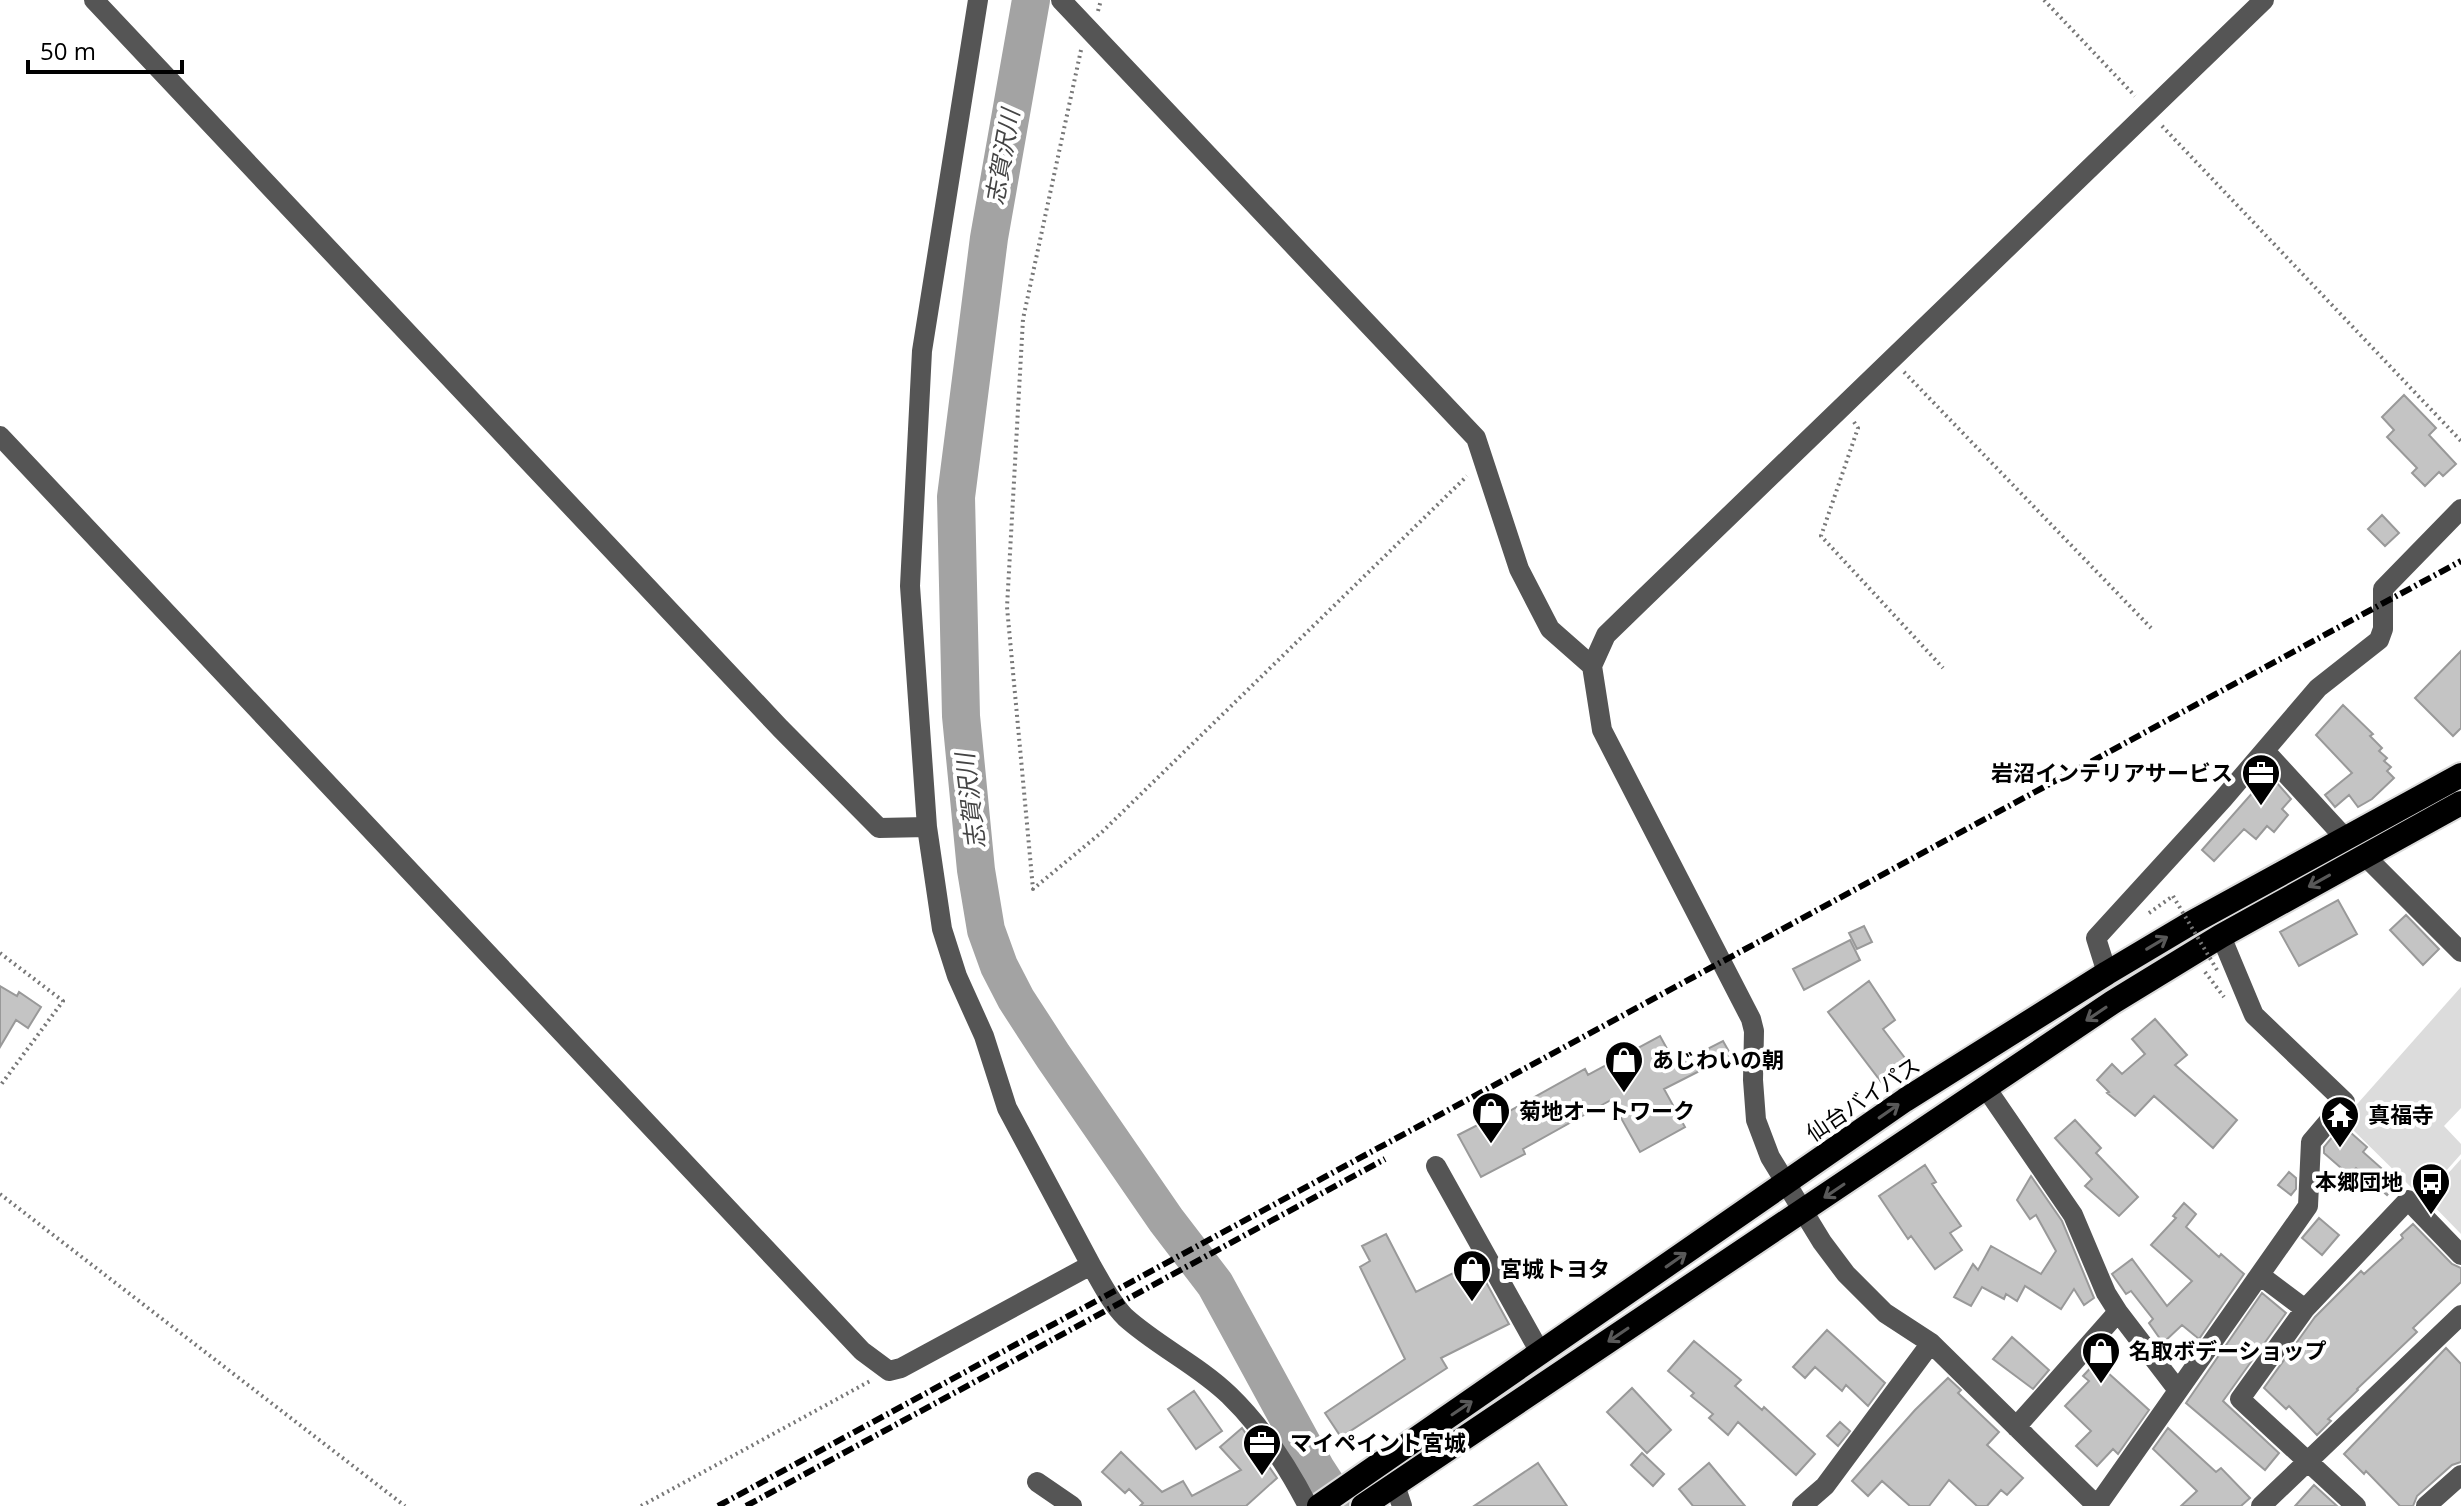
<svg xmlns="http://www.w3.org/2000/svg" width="2461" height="1506" font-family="'Open Sans','Noto Sans JP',sans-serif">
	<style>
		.green { fill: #dcdcdc }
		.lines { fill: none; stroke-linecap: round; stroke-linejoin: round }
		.river { stroke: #a3a3a3; stroke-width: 38 }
		.building { fill: #c4c4c4; stroke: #999; stroke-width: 2 }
		.highway-casing { stroke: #dbdbdb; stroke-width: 28 }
		.path { stroke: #777; stroke-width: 4; stroke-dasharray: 2 4; stroke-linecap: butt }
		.minor { stroke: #555; stroke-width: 20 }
		.highway { stroke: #000; stroke-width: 24 }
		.rail { stroke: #000; stroke-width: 6; stroke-dasharray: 12 4 2 4; stroke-linecap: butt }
		.path-bridge { stroke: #777; stroke-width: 4; stroke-dasharray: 2 4; stroke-linecap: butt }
		.oneway { stroke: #595959 }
		.labels { text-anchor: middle; stroke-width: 8; stroke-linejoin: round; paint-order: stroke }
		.poi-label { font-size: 22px; font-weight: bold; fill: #000; stroke: #fff; text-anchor: start }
		.street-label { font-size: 22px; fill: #000; stroke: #fff }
		.water-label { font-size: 24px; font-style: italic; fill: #444; stroke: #fff }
	</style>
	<rect width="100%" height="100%" fill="#fff"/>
	<path class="green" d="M2461 987V1108L2444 1126 2461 1144V1154L2422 1198 2343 1120Z
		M2461 1159V1234L2426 1198Z"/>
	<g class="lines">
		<path class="river" d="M1031 0 989 238 956 497 961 716 976 870 986 930 999 966 1016 999 1053 1056 1166 1220 1215 1284 1316 1469 1340 1506"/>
	</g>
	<path class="building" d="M2404 395 2436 428 2429 435 2456 464 2443 476 2439 472 2425 486 2412 473 2417 468 2387 437 2394 430 2382 417Z
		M2382 515 2399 533 2385 546 2368 529Z
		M2461 651V728L2453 736 2415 698Z
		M2343 705 2373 734 2370 736 2382 748 2379 751 2387 758 2384 761 2391 767 2387 771 2394 778 2372 799 2358 807 2349 795 2335 807 2325 795 2352 773 2316 735Z
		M2269 774 2291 799 2282 809 2288 815 2274 832 2267 826 2256 839 2244 829 2214 861 2202 850Z
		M2338 900 2357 934 2299 966 2280 932Z
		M2406 915 2439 949 2423 965 2390 930Z
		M1864 926 1872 942 1857 949 1849 933Z
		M1850 940 1860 960 1804 990 1793 969Z
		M1869 981 1895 1020 1883 1029 1908 1062 1882 1083 1828 1012Z
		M0 986 17 996 19 992 41 1007 28 1028 16 1020 0 1047Z
		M2155 1019 2187 1055 2175 1065 2237 1120 2213 1148 2154 1096 2135 1116 2107 1093 2109 1092 2097 1080 2112 1064 2122 1074 2145 1054 2132 1039Z
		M1660 1036 1676 1065 1723 1041 1731 1055 1664 1089 1685 1127 1640 1152 1611 1100 1523 1149 1525 1154 1481 1177 1458 1135 1503 1112 1504 1114 1585 1069 1588 1075Z
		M2075 1120 2101 1148 2096 1153 2138 1197 2119 1216 2085 1186 2092 1179 2055 1138Z
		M2342 1125 2367 1147 2363 1152 2398 1183 2387 1195 2356 1168 2349 1175 2324 1153V1147Z
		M1925 1165 1936 1182 1932 1184 1961 1226 1950 1233 1962 1250 1935 1269 1911 1236 1908 1239 1879 1196Z
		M2289 1172 2296 1178V1189L2291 1195 2278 1185Z
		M2031 1176 2062 1221 2094 1298 2084 1305 2074 1289 2061 1309 2025 1286 2017 1301 2006 1294 2004 1299 1982 1287 1971 1306 1954 1297 1973 1264 1978 1270 1991 1246 2041 1274 2056 1251 2036 1215 2030 1219 2017 1200Z
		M2184 1203 2196 1214 2186 1227 2219 1257 2221 1254 2244 1274 2199 1339 2182 1325 2163 1343 2149 1323 2153 1319 2131 1291 2126 1294 2112 1274 2132 1259 2167 1306 2192 1281 2151 1245 2176 1218 2173 1216Z
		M2319 1218 2339 1235 2322 1255 2302 1238Z
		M2413 1224 2452 1264 2461 1268V1282L2413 1328 2417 1332 2357 1389 2358 1390 2328 1419 2331 1421 2317 1435 2289 1406 2286 1409 2264 1388 2315 1317 2361 1271 2364 1274 2403 1238 2401 1235Z
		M1386 1234 1416 1292 1475 1262 1509 1324 1441 1358 1447 1368 1341 1437 1325 1413 1405 1359 1360 1267 1370 1261 1362 1246Z
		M2262 1293 2286 1313 2223 1401 2279 1453 2265 1470 2186 1403Z
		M1827 1330 1885 1383 1868 1406 1846 1385 1842 1391 1815 1367 1805 1378 1793 1367Z
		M2012 1337 2049 1370 2033 1389 1993 1359Z
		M1694 1341 1741 1380 1735 1386 1762 1410 1764 1407 1815 1454 1796 1475 1738 1422 1728 1435 1709 1418 1713 1414 1691 1396 1694 1393 1668 1371Z
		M2446 1348 2461 1364V1462L2452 1465 2417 1496 2413 1506H2400L2366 1471 2364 1474 2344 1454Z
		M2096 1362 2149 1410 2118 1454 2113 1449 2097 1466 2076 1446 2091 1431 2065 1406 2089 1381 2083 1376Z
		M1948 1378 1961 1390 1958 1393 1999 1432 1987 1445 2023 1478 2007 1495 2001 1490 1987 1506H1977L1949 1480 1929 1506H1910L1882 1481 1868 1496 1852 1481 1915 1410Z
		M1632 1388 1671 1430 1647 1453 1607 1412Z
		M1194 1391 1222 1431 1196 1449 1168 1409Z
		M1840 1422 1850 1431 1838 1446 1827 1436Z
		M1242 1428 1277 1478 1246 1506H1140L1143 1503 1129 1489 1125 1493 1102 1472 1121 1452 1162 1492 1183 1481 1192 1496 1241 1470 1220 1447Z
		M2168 1428 2216 1472 2221 1468 2250 1498 2241 1506H2181L2197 1491 2153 1449Z
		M1642 1453 1664 1474 1653 1486 1631 1465Z
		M1538 1463 1567 1506H1474Z
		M1709 1463 1745 1506H1693L1679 1489Z
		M2314 1485 2337 1506H2295Z"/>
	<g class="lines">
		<g class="highway-casing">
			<path id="highway" d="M1319 1506 1905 1100 2107 973 2191 923 2461 775
				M1363 1506 2113 1002 2221 936 2461 803"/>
		</g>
		<path class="path" d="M2044 0 2135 96
			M1098 11 1101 0
			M1081 50 1023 319 1007 607 1033 889 1102 832 1467 476
			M2162 126 2461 441
			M1904 372 2151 628
			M1854 422 1858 428 1821 536 1943 668
			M2149 913 2173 896
			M0 953 63 1001 0 1086
			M2205 972 2224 997
			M0 1194 405 1506
			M641 1506 870 1381"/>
		<path class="minor" d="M94 0 780 728 879 828 927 827 910 586 922 351 978 0
			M1061 0 1476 438 1519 569 1550 629 1592 666
			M0 436 862 1351 889 1371 901 1368 1091 1265 1007 1108 984 1036 957 976 942 929 927 827
			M2265 751 2345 838
			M2364 855 2461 952
			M2107 973 2096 938 2223 799 2318 688 2379 640 2383 629V589L2461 509
			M1986 1088 2073 1215 2106 1293 2118 1312 2177 1389
			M1436 1166 1541 1354
			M1091 1265C1101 1282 1111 1303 1125 1317 1157 1346 1198 1365 1229 1395 1261 1426 1288 1467 1308 1506
			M2261 1276 2305 1309
			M2016 1427 2118 1312
			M1037 1482 1072 1506
			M1395 1485 1402 1506
			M1802 1506 1825 1486 1931 1343
			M2097 1506 1931 1343 1885 1313 1846 1274 1822 1242 1770 1157 1756 1120 1753 1080 1754 1031 1751 1019 1602 730 1592 666 1606 635 1641 601 2264 0
			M2097 1506 2308 1206 2311 1142 2345 1102 2254 1015 2221 936
			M2261 1506 2461 1315
			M2356 1506 2240 1399 2305 1309 2408 1200 2461 1255
			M2426 1506 2461 1475"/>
		<use href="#highway" class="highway"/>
		<path class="rail" d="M718 1506 2461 561
			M746 1506 1385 1159"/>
		<path class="path-bridge" d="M2173 896 2217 970"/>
	</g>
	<defs><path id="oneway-shaft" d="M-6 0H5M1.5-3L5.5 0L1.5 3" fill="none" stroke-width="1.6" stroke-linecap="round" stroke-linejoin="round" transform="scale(2)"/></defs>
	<g class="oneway">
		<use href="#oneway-shaft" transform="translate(2319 881) rotate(151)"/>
		<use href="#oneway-shaft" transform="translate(2157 943) rotate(-31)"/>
		<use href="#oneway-shaft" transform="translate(2096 1014) rotate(146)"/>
		<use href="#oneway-shaft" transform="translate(1889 1111) rotate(-35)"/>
		<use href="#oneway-shaft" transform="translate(1834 1191) rotate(146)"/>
		<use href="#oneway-shaft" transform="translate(1676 1260) rotate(-35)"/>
		<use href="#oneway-shaft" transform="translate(1618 1335) rotate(146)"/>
		<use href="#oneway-shaft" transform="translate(1462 1408) rotate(-34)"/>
	</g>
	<defs>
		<g id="office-pin" transform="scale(2)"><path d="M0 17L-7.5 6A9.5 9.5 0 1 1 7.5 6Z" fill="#000" stroke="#fff"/><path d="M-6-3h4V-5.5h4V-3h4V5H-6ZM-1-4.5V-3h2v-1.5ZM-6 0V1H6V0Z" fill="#fff"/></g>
		<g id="shop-pin" transform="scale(2)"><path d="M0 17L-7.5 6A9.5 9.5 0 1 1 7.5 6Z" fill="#000" stroke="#fff"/><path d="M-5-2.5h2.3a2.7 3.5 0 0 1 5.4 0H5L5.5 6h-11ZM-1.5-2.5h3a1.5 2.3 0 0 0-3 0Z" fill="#fff"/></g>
		<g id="temple-pin" transform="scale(2)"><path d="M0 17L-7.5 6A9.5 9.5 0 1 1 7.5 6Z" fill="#000" stroke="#fff"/><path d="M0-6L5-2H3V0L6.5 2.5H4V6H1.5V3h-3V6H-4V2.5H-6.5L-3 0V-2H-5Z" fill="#fff"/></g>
		<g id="bus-pin" transform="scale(2)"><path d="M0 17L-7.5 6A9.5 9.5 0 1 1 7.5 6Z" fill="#000" stroke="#fff"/><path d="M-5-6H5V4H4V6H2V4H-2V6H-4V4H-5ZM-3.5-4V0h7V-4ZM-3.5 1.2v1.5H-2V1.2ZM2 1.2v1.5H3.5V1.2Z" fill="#fff"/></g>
	</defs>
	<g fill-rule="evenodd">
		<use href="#office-pin" x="2261" y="773"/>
		<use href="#shop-pin" x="1624" y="1060"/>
		<use href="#shop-pin" x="1491" y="1111"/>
		<use href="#temple-pin" x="2340" y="1115"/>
		<use href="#bus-pin" x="2431" y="1182"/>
		<use href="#shop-pin" x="1472" y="1269"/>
		<use href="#shop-pin" x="2101" y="1351"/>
		<use href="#office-pin" x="1262" y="1443"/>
	</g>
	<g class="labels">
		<g class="poi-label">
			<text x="2233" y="781" text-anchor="end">岩沼インテリアサービス</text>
			<text x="1652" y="1068">あじわいの朝</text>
			<text x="1519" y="1119">菊地オートワーク</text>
			<text x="2368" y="1123">真福寺</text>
			<text x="2403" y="1190" text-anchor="end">本郷団地</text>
			<text x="1500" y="1277">宮城トヨタ</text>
			<text x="2129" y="1359">名取ボデーショップ</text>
			<text x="1290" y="1451">マイペイント宮城</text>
		</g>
		<g class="street-label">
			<text transform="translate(1863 1099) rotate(-34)" y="8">仙台バイパス</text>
		</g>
		<g class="water-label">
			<text transform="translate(1003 157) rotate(-80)" y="8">志賀沢川</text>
			<text transform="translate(971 801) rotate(-97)" y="8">志賀沢川</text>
		</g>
	</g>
	<path d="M28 60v12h154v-12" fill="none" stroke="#000000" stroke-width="4"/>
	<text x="40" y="60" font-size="24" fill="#000000" stroke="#ffffff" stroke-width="6" paint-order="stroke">50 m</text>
</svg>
